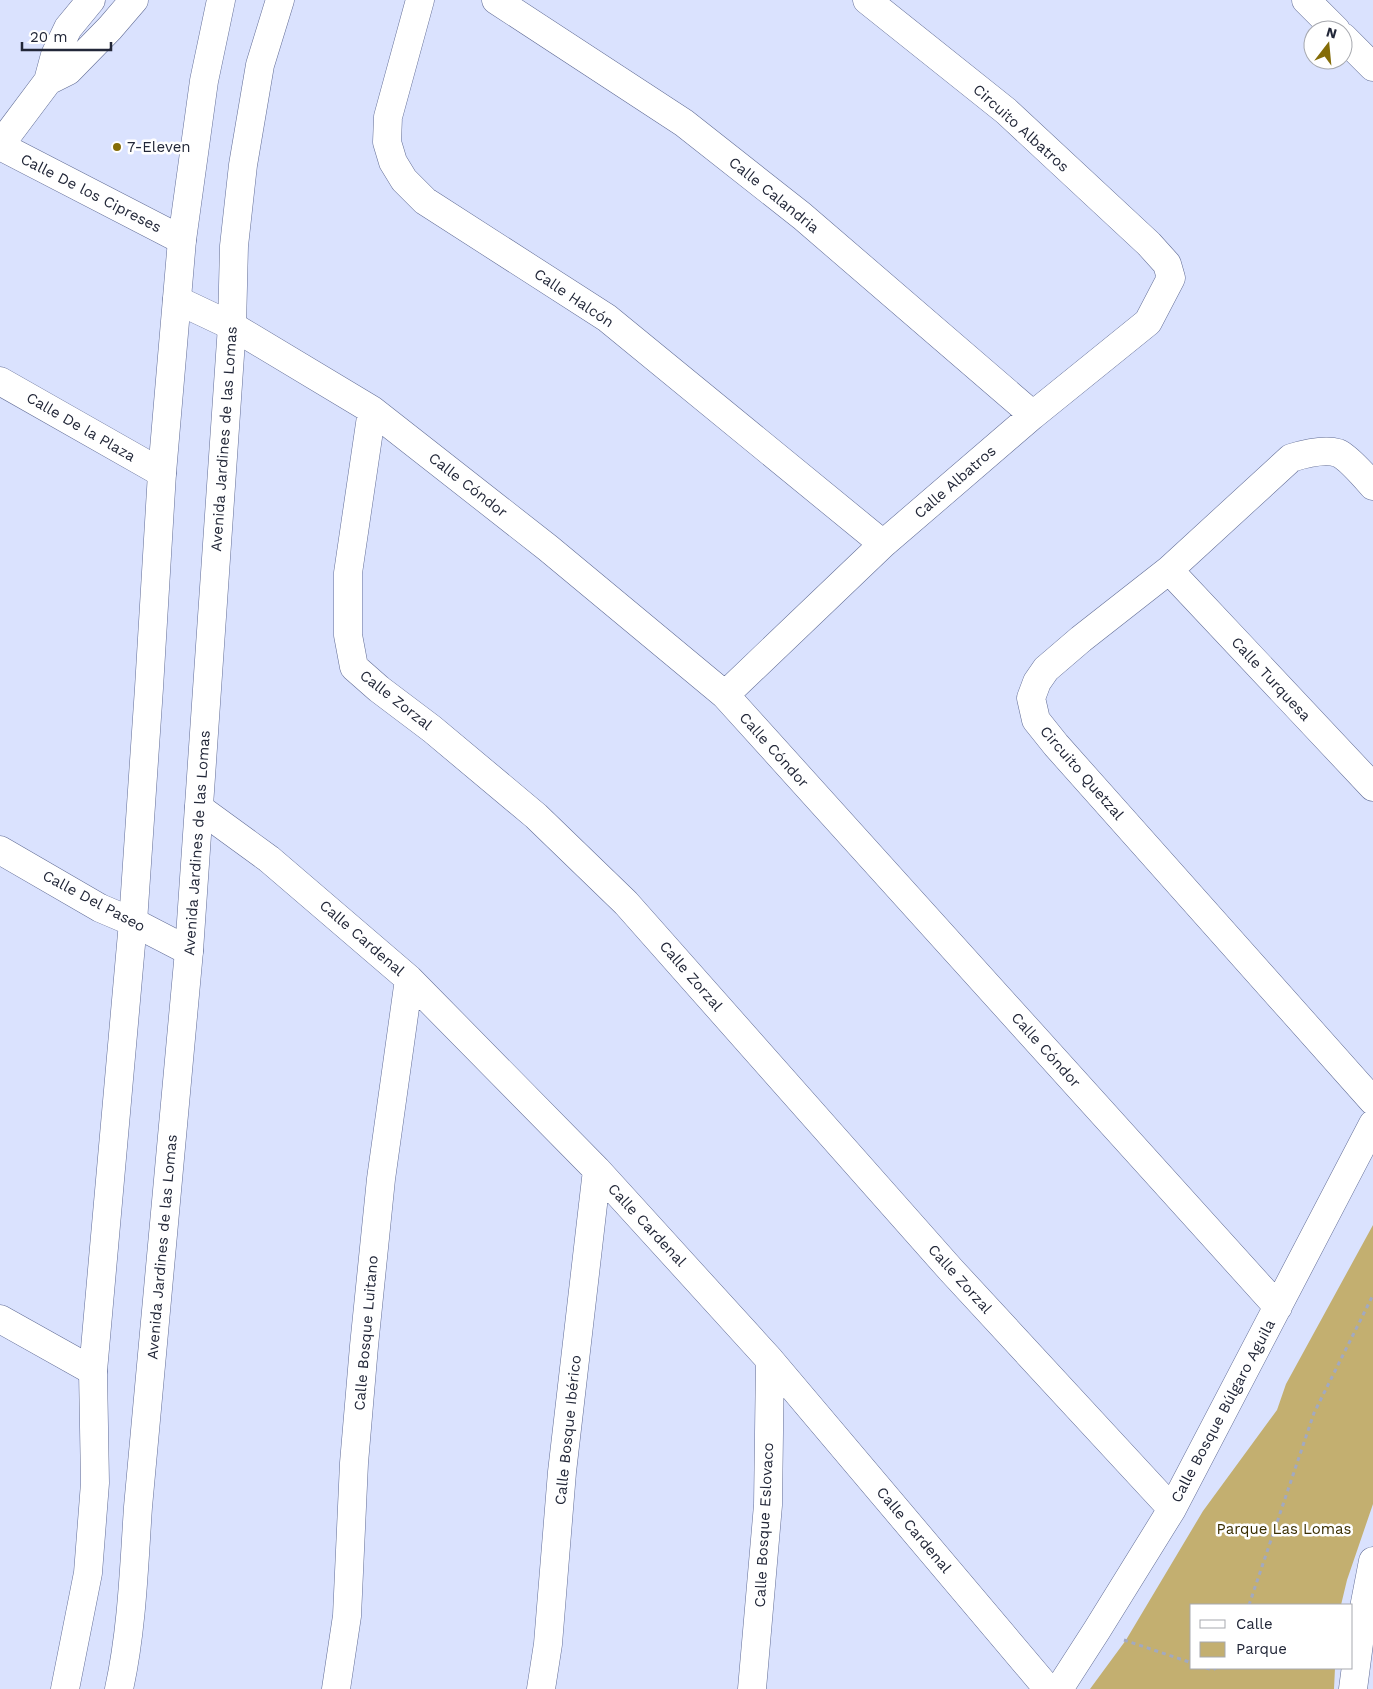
<svg xmlns="http://www.w3.org/2000/svg" width="1373" height="1689" font-family="'Work Sans',sans-serif">
	<style>
		.green { fill: #c3af70 }
		.lines { fill: none; stroke-linecap: round; stroke-linejoin: round }
		.minor-casing { stroke: #626d96; stroke-width: 29 }
		.tertiary-casing { stroke: #626d96; stroke-width: 29 }
		.secondary-casing { stroke: #626d96; stroke-width: 29 }
		.path { stroke: #a2a9c1; stroke-width: 3; stroke-dasharray: 4 4; stroke-linecap: butt }
		.minor { stroke: #fff; stroke-width: 28 }
		.tertiary { stroke: #fff; stroke-width: 28 }
		.secondary { stroke: #fff; stroke-width: 28 }
		.poi-dot { fill: #846c07; stroke: #fff; stroke-width: 2 }
		.labels { text-anchor: middle; stroke-width: 5; stroke-linejoin: round; paint-order: stroke }
		.street-label { font-size: 15px; fill: #222738; stroke: #fff }
		.poi-label { font-size: 15px; fill: #222738; stroke: #fff; text-anchor: start }
		.park-label { font-size: 15px; fill: #3a2e01; stroke: #fff }
	</style>
	<rect width="100%" height="100%" fill="#dae2fe"/>
	<path class="green" d="M1373 1225V1504L1347 1580 1341 1605H1192V1668H1335L1334 1689H1090L1126 1640 1203 1511 1277 1410 1286 1384Z"/>
	<g class="lines">
		<g class="minor-casing">
			<path id="minor" d="M420 0 388 117 387 142 393 162 404 180 425 201 607 318 883 544
				M496 0 684 123 802 216 1033 415
				M48 81 68 71 110 28 134 0
				M0 145 48 81 55 55 68 28 91 0
				M0 146 182 240
				M177 300 232 326 372 410 548 548 725 695 1278 1307
				M0 381 162 473
				M372 410 348 573V635L354 667 379 689 432 729 536 816 626 903 951 1270 1172 1509
				M1373 486C1366 478 1348 457 1338 453 1325 449 1304 454 1291 458L1169 570 1081 639 1046 669 1037 682 1031 698 1036 720 1056 745 1373 1101
				M1169 570 1373 787
				M725 695 883 544 1033 415 1148 322 1171 278 1167 264 1149 244 1006 111 867 0
				M199 808 269 859 409 979 597 1170 770 1360 1048 1689
				M0 850 100 908 133 922 189 951
				M0 1319 93 1371
				M336 1689 347 1616 354 1463 364 1346 381 1179 409 979
				M541 1689 548 1644 562 1472 597 1170
				M752 1689 768 1505 770 1360
				M1059 1689 1097 1630 1172 1509 1373 1124
				M1353 1689 1363 1613 1373 1561"/>
		</g>
		<g class="tertiary-casing">
			<path id="tertiary" d="M65 1689 88 1573 95 1483 93 1371 133 922 149 688 162 473 182 240 204 81 221 0
				M119 1689C132 1630 134 1567 138 1507L189 951 232 326 234 246 243 165 260 65 280 0"/>
		</g>
		<g class="secondary-casing">
			<path id="secondary" d="M1306 0 1336 30
				M1343 37 1373 67"/>
		</g>
		<path class="path" d="M1249 1605 1314 1413 1373 1295
			M1124 1640 1192 1663
			M1206 1668 1213 1670 1216 1668"/>
		<use href="#minor" class="minor"/>
		<use href="#tertiary" class="tertiary"/>
		<use href="#secondary" class="secondary"/>
	</g>
	<circle class="poi-dot" cx="117" cy="147" r="5"/>
	<g class="labels">
		<g class="street-label">
			<text transform="translate(1021 128) rotate(42)" y="5">Circuito Albatros</text>
			<text transform="translate(91 193) rotate(27)" y="5">Calle De los Cipreses</text>
			<text transform="translate(774 195) rotate(39)" y="5">Calle Calandria</text>
			<text transform="translate(574 298) rotate(34)" y="5">Calle Halcón</text>
			<text transform="translate(81 427) rotate(30)" y="5">Calle De la Plaza</text>
			<text transform="translate(224 439) rotate(-86)" y="5">Avenida Jardines de las Lomas</text>
			<text transform="translate(955 482) rotate(-41)" y="5">Calle Albatros</text>
			<text transform="translate(468 485) rotate(38)" y="5">Calle Cóndor</text>
			<text transform="translate(1271 679) rotate(47)" y="5">Calle Turquesa</text>
			<text transform="translate(396 700) rotate(38)" y="5">Calle Zorzal</text>
			<text transform="translate(774 750) rotate(48)" y="5">Calle Cóndor</text>
			<text transform="translate(1082 773) rotate(49)" y="5">Circuito Quetzal</text>
			<text transform="translate(197 843) rotate(-86)" y="5">Avenida Jardines de las Lomas</text>
			<text transform="translate(94 901) rotate(28)" y="5">Calle Del Paseo</text>
			<text transform="translate(362 938) rotate(41)" y="5">Calle Cardenal</text>
			<text transform="translate(691 976) rotate(49)" y="5">Calle Zorzal</text>
			<text transform="translate(1046 1050) rotate(48)" y="5">Calle Cóndor</text>
			<text transform="translate(647 1225) rotate(47)" y="5">Calle Cardenal</text>
			<text transform="translate(162 1247) rotate(-85)" y="5">Avenida Jardines de las Lomas</text>
			<text transform="translate(960 1279) rotate(48)" y="5">Calle Zorzal</text>
			<text transform="translate(366 1333) rotate(-85)" y="5">Calle Bosque Luitano</text>
			<text transform="translate(1223 1411) rotate(-62)" y="5">Calle Bosque Búlgaro Aguila</text>
			<text transform="translate(568 1430) rotate(-84)" y="5">Calle Bosque Ibérico</text>
			<text transform="translate(764 1525) rotate(-87)" y="5">Calle Bosque Eslovaco</text>
			<text transform="translate(914 1530) rotate(50)" y="5">Calle Cardenal</text>
		</g>
		<g class="poi-label">
			<text x="127" y="152">7-Eleven</text>
		</g>
		<g class="park-label">
			<text x="1284" y="1534">Parque Las Lomas</text>
		</g>
	</g>
	<rect x="1190" y="1604" width="162" height="65" fill="#ffffff" stroke="#a7a9af"/>
	<rect x="1200" y="1620" width="25" height="8" fill="#ffffff" stroke="#a7a9af"/>
	<text x="1236" y="1629" font-size="15" fill="#222738">Calle</text>
	<rect x="1200" y="1642" width="25" height="15" fill="#c3af70" stroke="#a7a9af"/>
	<text x="1236" y="1654" font-size="15" fill="#222738">Parque</text>
	<g transform="translate(1328 45) rotate(16)"><circle r="24" fill="#ffffff" stroke="#a7a9af"/>
	<path d="M0-4L9 19L0 12L-9 19Z" fill="#846c07"/>
	<text y="-8" font-size="14" font-weight="bold" text-anchor="middle" fill="#222738">N</text>
	</g>
	<path d="M22 42v8h89v-8" fill="none" stroke="#222738" stroke-width="2.5"/>
	<text x="30" y="42" font-size="15" fill="#222738" stroke="#ffffff" stroke-width="4" paint-order="stroke">20 m</text>
</svg>
